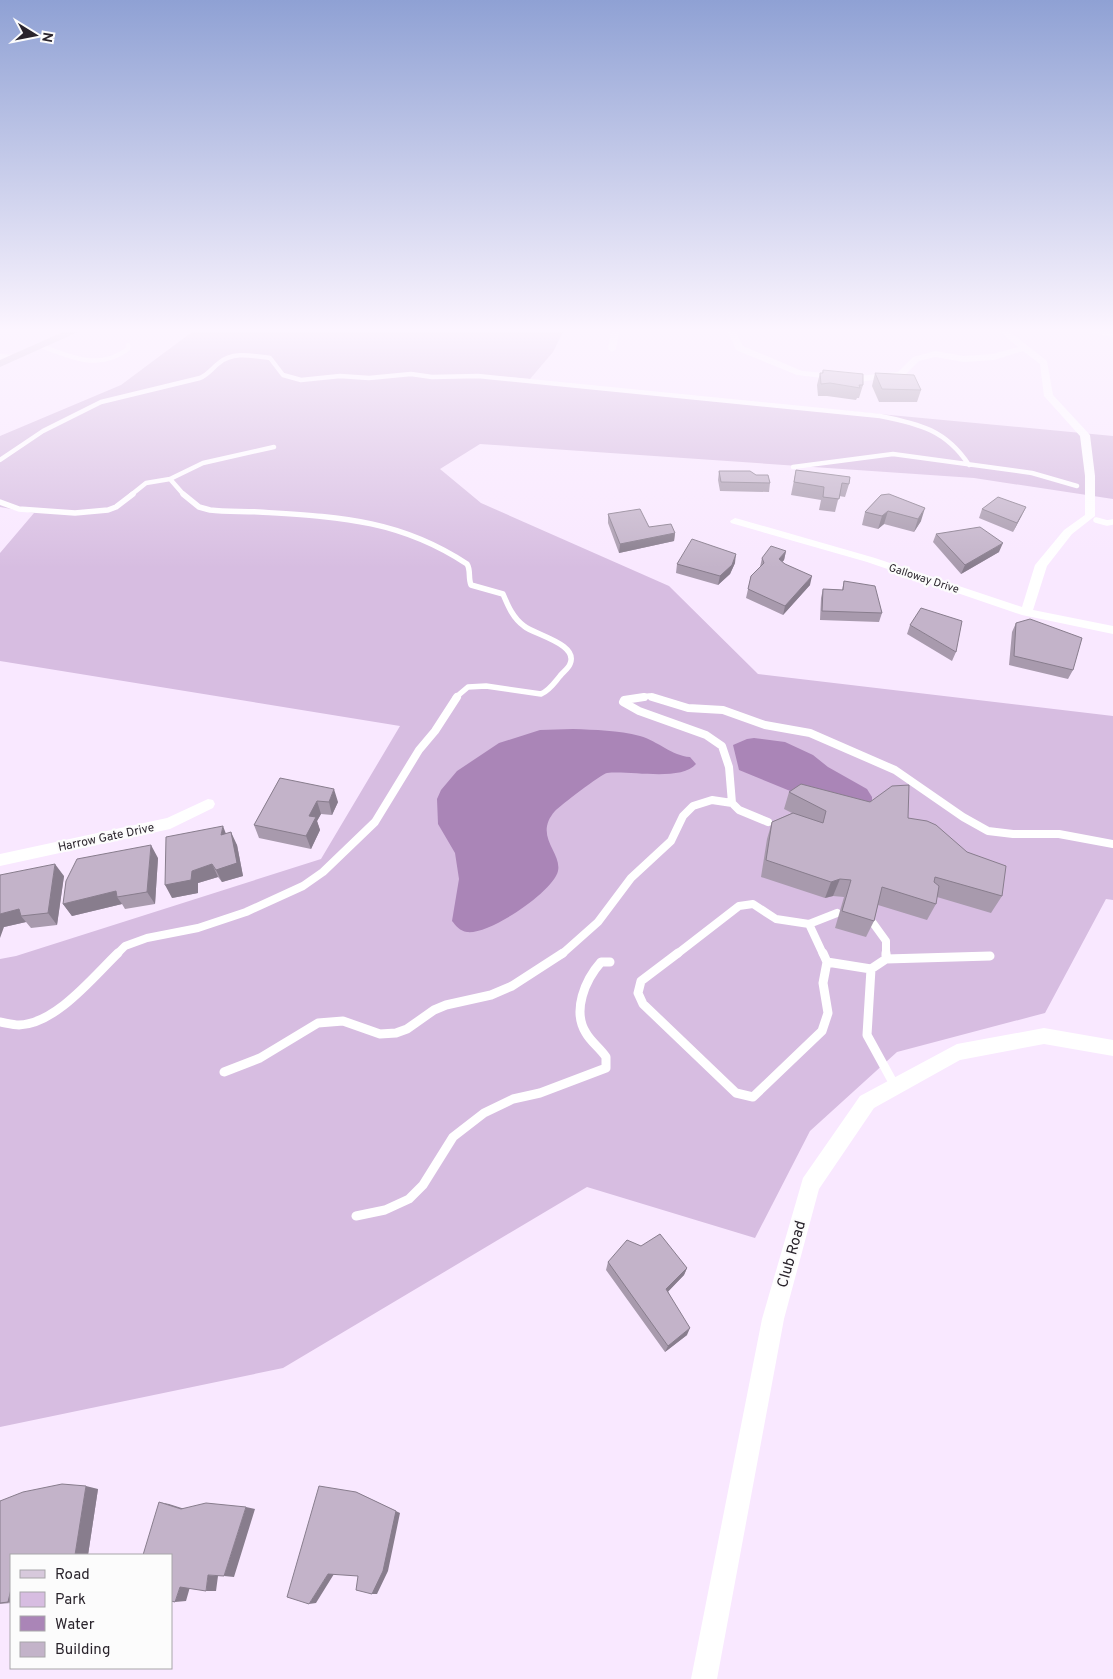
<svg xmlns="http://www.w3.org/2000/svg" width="1113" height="1679" font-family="Overpass,sans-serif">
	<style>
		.green { fill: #d7bde1 }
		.water { fill: #aa85b7 }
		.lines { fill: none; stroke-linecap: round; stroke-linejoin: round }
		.lane-far3 { stroke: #fff; stroke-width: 4.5 }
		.lane-far2 { stroke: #fff; stroke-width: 5.5 }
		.lane-far1 { stroke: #fff; stroke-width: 8 }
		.lane { stroke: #fff; stroke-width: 9 }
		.street { fill: #fff; fill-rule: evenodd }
		.secondary { fill: #d7c9dc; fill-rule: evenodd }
		.wall { fill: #a89aad }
		.shaded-wall { fill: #887d8d }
		.building { fill: #c3b3c9; stroke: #887d8d }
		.labels { text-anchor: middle; stroke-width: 4.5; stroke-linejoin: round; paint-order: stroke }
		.far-street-label { font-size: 11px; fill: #2a242c; stroke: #fcfcfc }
		.street-label { font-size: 12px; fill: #2a242c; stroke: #fcfcfc }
		.near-street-label { font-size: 15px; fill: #2a242c; stroke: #fcfcfc }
	</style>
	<rect width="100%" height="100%" fill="#f9e8ff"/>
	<path class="green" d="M192 332H563L553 352 530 379 496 376 508 379 1113 436V499L974 478 480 444 440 469 481 503 669 586 758 674 1113 716V900L1106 899 1045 1013 897 1052 810 1131 755 1238 587 1187 283 1368 0 1427V959L16 956 321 859 400 726 0 661V553L34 513 0 507V436L121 385Z"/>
	<path class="water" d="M573 729C595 730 618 730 640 736 658 741 672 756 690 757L696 764C681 782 629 770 607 773 601 774 560 806 555 811 533 836 562 852 558 871 553 892 489 935 467 932 460 931 456 926 452 921L459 879 455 853 438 824 437 799 441 790 457 771 499 743 540 730Z
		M754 738 785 742 813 755 828 767 867 789 872 797V806L800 795 739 770 733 745 747 739Z"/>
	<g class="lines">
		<path class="lane-far3" d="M41 346C72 357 98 371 128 349V345
			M0 460 43 431 101 402 200 378C209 374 212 368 219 363 233 351 253 356 270 358L283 375 301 380 340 376 369 378 411 374 432 377 478 376 880 416C920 424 946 430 969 465
			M793 467 893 454 1032 473 1077 486
			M170 479 184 495
			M131 495 146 483 170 479 203 463 274 447"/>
		<path class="lane-far2" d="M183 494 199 507 210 510C226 512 243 511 259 512 338 517 399 519 467 564 471 570 468 578 471 585L503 594C508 606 513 618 524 626 535 635 579 644 570 664 568 669 563 672 560 676 554 683 550 690 541 694L486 686 468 687 455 698
			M0 502 19 509 75 513 108 510 116 507 133 494
			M1096 520 1107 523 1113 522
			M636 698 649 696 656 698"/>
		<path class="lane-far1" d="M644 697 624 700 623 702 639 711 706 735 722 746 729 767 732 803 739 810 768 822
			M652 697 688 708 723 710 765 725 810 733 895 770 963 817 988 831 1013 834H1059L1113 844
			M873 923 886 941V954
			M809 924 837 913
			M117 954 125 946 147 938 198 928 246 912 303 886 323 872 375 822 419 750 435 731 457 697
			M562 954 598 922 631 878 671 841 683 816 693 806 712 800 732 803
			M677 954 739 906 753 904 776 919 809 924 823 954"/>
		<path class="lane" d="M678 953 641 981 638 993 643 1004 736 1093 753 1097 822 1031 828 1013 823 983 827 962
			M823 953 827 962
			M886 953V959
			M827 962 871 969
			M0 1022C6 1023 13 1025 19 1025 56 1024 94 976 118 953
			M224 1072 260 1058 318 1023 343 1021 380 1034 396 1033 407 1029 434 1010 446 1005 491 995 512 986 563 953
			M895 1086 867 1035 871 969 886 959 990 956
			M356 1216 385 1210 409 1199 423 1185 453 1137 484 1113 513 1099 540 1093 606 1068V1057C600 1048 591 1042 586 1033 572 1011 585 980 601 962H610"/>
		<path class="street" d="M611 332H619L616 349 612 352 608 349Z
			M728 332H736L743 346 802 371 858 376 898 372 913 357 935 351 964 356 993 354 1018 347 1000 332H1010L1047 361 1053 395 1090 435 1095 476V516L1072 534 1047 566 1033 610 1113 626V634L1022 615 867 562 731 523 730 521 735 518 739 519 875 558 1022 607 1035 565 1064 530 1085 515V476L1080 436 1044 396 1040 364 1023 351 994 360 964 362 935 357 919 361 904 376 858 382 797 375 736 350Z
			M1091 332 1113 333V337Z
			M0 354 14 355 18 358 14 361 0 360Z
			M208 799 213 800 215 804 213 808 170 829 0 866V854L167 818Z
			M1044 1028 1113 1040V1056L1044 1044 960 1060 874 1108 819 1189 784 1319 717 1679H691L762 1319 803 1178 860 1096 957 1044Z"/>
		<path class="secondary" d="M63 332H78L0 367V360Z"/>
	</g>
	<path class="wall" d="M823 370 863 385 859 398H857L856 400 827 396H818L817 385 820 373H822Z
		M875 373 921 390 917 402H879L872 386Z
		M796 470 849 484 845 497 839 496 835 512 819 510 821 500 791 495Z
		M719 471 756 475 770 483 769 492 720 491 718 480Z
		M881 495 921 521 914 532 884 524 878 529 862 525 865 512Z
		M982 509 1022 515 1013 532 979 518Z
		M608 514 649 527 675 533 674 541 619 553 608 523Z
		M936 534 999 552 961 574 933 542Z
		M786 551 784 560 782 562 810 585 783 615 746 598 751 576 760 567 762 558Z
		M735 563 730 574 718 585 676 573 677 564Z
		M844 581 882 613 879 622 820 620 821 598 823 589 842 590Z
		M1016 623 1073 670 1068 679 1009 665 1012 632Z
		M910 625 956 652 952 661 907 634Z
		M280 778 338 802 332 815 321 814 317 821 320 830 311 849 259 838 254 825Z
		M789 792 908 818 1002 896 991 913 937 897 936 904 927 920 878 905 874 921 866 937 835 928 844 897 833 896 825 898 761 877 767 839 772 822 792 813 784 809Z
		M226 834 237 845 243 876 222 882 218 877 198 883V893L172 898Z
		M158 858 155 904 125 909 122 904 72 916 63 904Z
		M0 875 64 876 57 925 31 928 26 922 4 927Z
		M608 1262 687 1268 684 1275 668 1291 687 1335 665 1352 606 1270Z
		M98 1489 88 1555H11V1603L0 1604V1501Z"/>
	<path class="shaded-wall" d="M1026 507 1022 515 1013 532 1017 523Z
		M925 508 921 521 914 532 918 519Z
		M888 511 884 524 878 529 882 516Z
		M675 533 674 541 619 553 620 544Z
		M1003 543 999 552 961 574 965 565Z
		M786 551 784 560 777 568 779 559Z
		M736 554 735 563 730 574 718 585 720 576Z
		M812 576 810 585 783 615 785 606Z
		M334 789 338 802 332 815 329 802Z
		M317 801 321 814 317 821 320 830 311 849 306 836 309 816Z
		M223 826 228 839 221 835Z
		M231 832 237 845 243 876 222 882 216 870Z
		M151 845 158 858 155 904 147 892Z
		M55 864 64 876 57 925 48 913Z
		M212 864 218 877 198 883V893L172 898 165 885 192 871Z
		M840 879 833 896 825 898 831 882Z
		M116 891 117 897 122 904 72 916 63 904Z
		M19 909 21 916 26 922 4 927 0 938V914Z
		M687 1268 684 1275 664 1296 666 1289Z
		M690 1328 687 1335 665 1352 668 1346Z
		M86 1486 98 1489 88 1555H75Z
		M356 1492 400 1513 388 1571 377 1594H372Z
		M159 1502 169 1504 191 1511 181 1509Z
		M246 1507 255 1509 234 1577 224 1576Z
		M328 1574H334L316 1603 309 1604Z
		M208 1575 218 1576 216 1591H206Z
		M180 1587H190L186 1601 175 1602Z
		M11 1589V1602H8Z"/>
	<path class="building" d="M823 370 863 374V385H859L860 388 830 383 821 384 820 373H823Z
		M875 373 914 375 921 390 882 389Z
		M796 470 850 477 849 484 842 483 839 499 823 497 824 487 794 482Z
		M719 471H750L756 475H768L770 483 721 482Z
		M889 494 925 508 918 519 888 511 882 516 865 512 881 495Z
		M998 497 1026 507 1017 523 982 509Z
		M640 509 649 527 671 524 675 533 620 544 608 514Z
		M980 527 1003 543 965 565 936 534Z
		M692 539 736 554 732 565 720 576 677 564Z
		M771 546 786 551 779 559 785 564 812 576 785 606 748 589 751 576 764 563 762 558Z
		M844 581 875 586 882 613 822 611 823 589 843 590Z
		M921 608 962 621 956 652 910 625Z
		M1030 619 1082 638 1073 670 1014 656 1016 623Z
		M280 778 334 789 329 802 317 801 309 816 316 817 306 836 254 825Z
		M801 784 870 802 892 786 909 785 908 818 927 821 936 825 967 852 1006 866 1002 896 935 877 934 882 939 886 936 904 882 887 874 921 842 911 851 880 840 879 831 882 766 860 772 822 793 813 823 823 826 811 789 792Z
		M223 826 221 835 231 832 237 863 216 870 212 864 192 871 191 880 165 885 166 837Z
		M151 845 147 892 117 897 116 891 63 904 66 881 77 859Z
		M55 864 48 913 21 916 19 909 0 914V875Z
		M660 1234 687 1268 666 1289 690 1328 668 1346 608 1262 627 1240 641 1246Z
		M62 1484 86 1486 75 1555H53V1554L52 1555H11V1589L8 1602 0 1603V1501L23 1492Z
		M319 1486 356 1492 396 1511 383 1571 372 1594 356 1590 358 1576 328 1574 309 1604 287 1597Z
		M159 1502 181 1509 206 1503 246 1507 224 1576 208 1575 206 1591 180 1587 175 1602 171 1601V1555H143Z"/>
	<linearGradient id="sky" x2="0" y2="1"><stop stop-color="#8fa1d4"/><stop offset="0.58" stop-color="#fcf5ff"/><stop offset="1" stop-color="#fcf5ff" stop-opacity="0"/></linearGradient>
	<rect width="1113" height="568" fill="url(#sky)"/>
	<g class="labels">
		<g class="far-street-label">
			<text transform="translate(924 578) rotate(18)" y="4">Galloway Drive</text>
		</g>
		<g class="street-label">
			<text transform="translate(106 837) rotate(-12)" y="4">Harrow Gate Drive</text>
		</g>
		<g class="near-street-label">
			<text transform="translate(791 1254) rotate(-74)" y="5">Club Road</text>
		</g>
	</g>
	<rect x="10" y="1554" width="162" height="115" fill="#fcfcfc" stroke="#a8a6a9"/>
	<rect x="20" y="1570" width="25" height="8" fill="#d7c9dc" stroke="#a8a6a9"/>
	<text x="55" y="1579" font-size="15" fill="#2a242c">Road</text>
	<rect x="20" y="1592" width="25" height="15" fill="#d7bde1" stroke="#a8a6a9"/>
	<text x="55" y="1604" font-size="15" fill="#2a242c">Park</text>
	<rect x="20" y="1616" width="25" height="15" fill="#aa85b7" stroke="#a8a6a9"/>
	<text x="55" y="1629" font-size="15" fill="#2a242c">Water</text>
	<rect x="20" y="1642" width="25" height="15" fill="#c3b3c9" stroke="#a8a6a9"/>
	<text x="55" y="1654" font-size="15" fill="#2a242c">Building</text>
	<g transform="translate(35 35) rotate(100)" stroke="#fcfcfc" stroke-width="4" paint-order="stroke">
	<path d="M0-4L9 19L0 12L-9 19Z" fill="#2a242c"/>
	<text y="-8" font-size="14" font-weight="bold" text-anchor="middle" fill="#2a242c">N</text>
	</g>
</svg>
